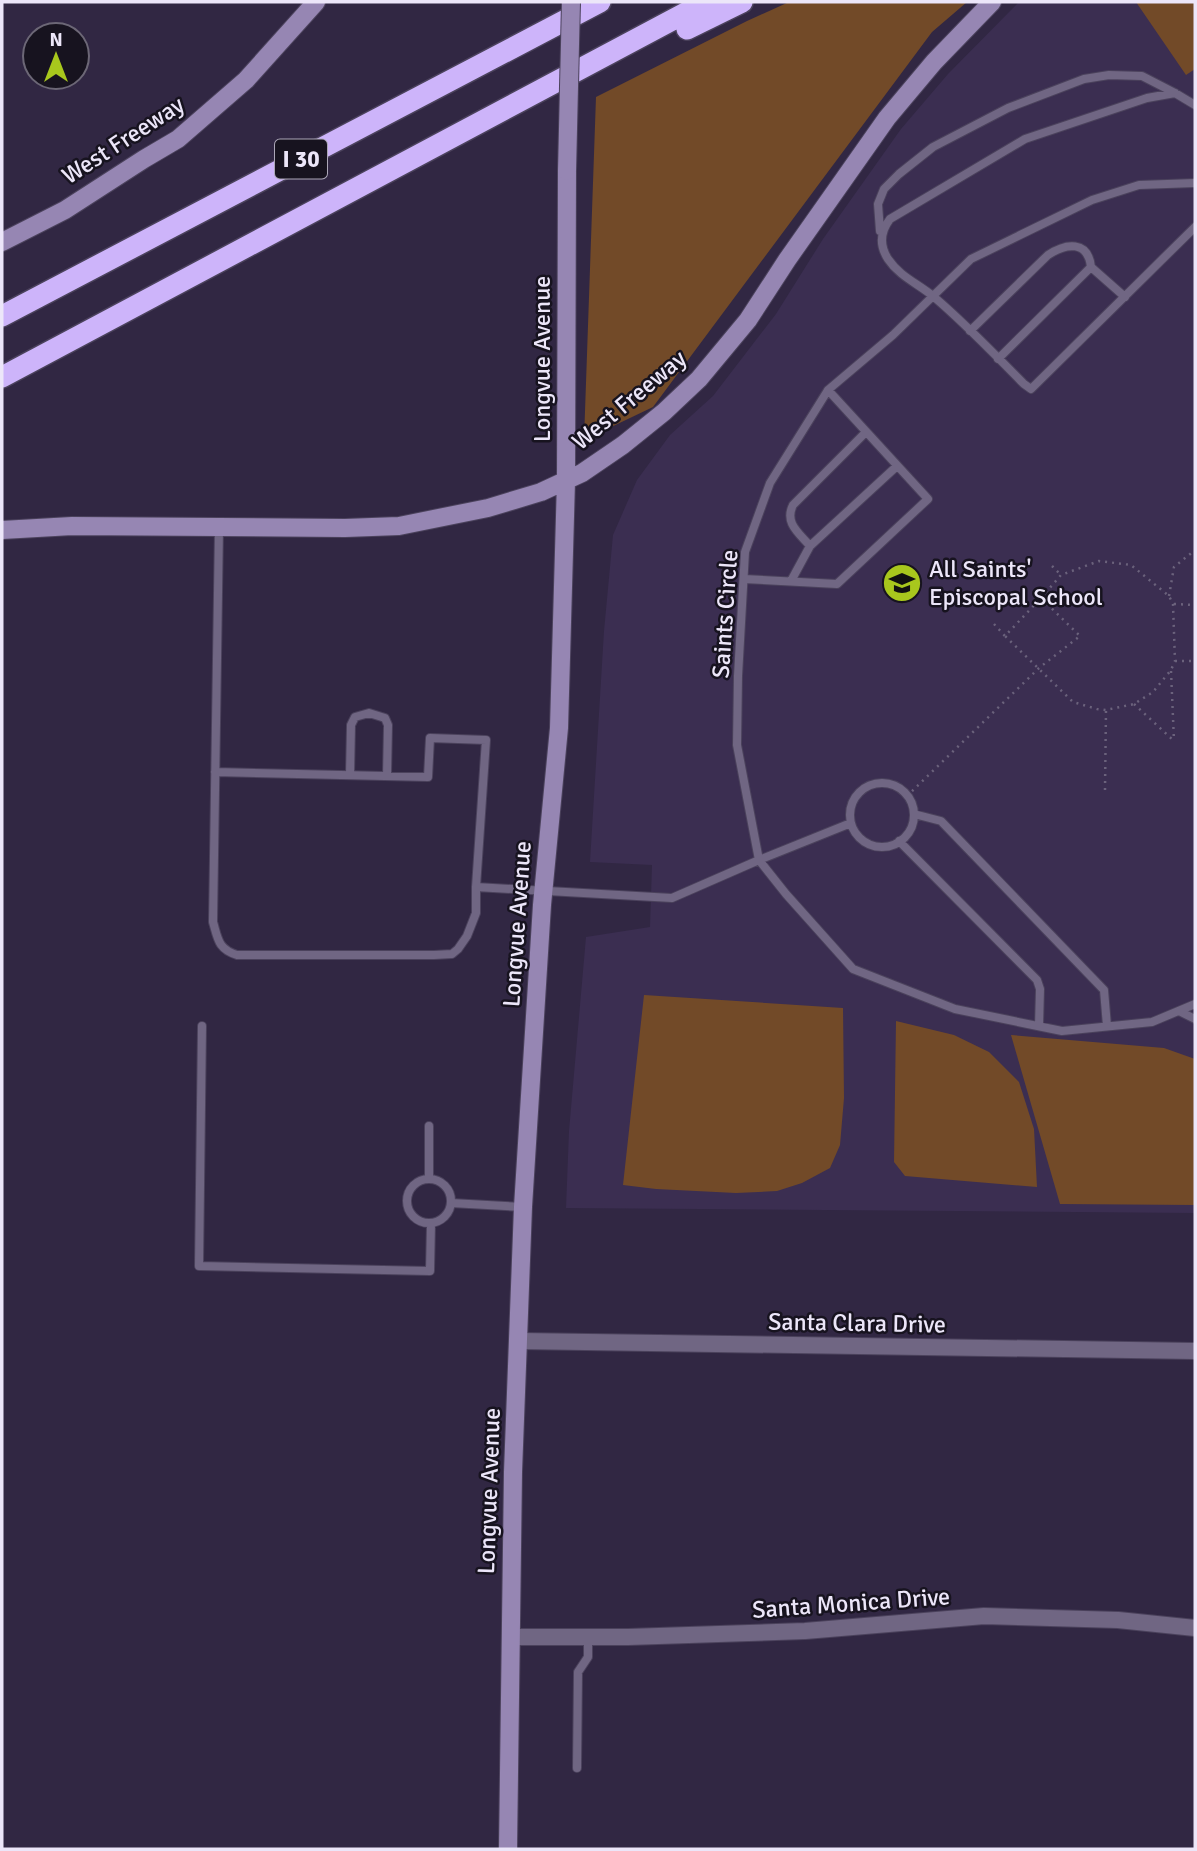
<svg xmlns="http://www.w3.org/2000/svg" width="1197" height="1851" font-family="Signika,sans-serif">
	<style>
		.built { fill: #3b2e51 }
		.green { fill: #724a28 }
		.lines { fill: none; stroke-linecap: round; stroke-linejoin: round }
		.lane-casing { stroke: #4b425c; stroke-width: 10 }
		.street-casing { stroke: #4b425c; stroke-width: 18 }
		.secondary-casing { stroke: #4b425c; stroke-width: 20 }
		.highway-casing { stroke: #4b425c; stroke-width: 24 }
		.path { stroke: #6b627c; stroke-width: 2.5; stroke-dasharray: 2 5; stroke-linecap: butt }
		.lane { stroke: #706683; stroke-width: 8 }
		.street { stroke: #706683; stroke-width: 16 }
		.secondary { stroke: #9686b3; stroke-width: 18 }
		.highway { stroke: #cdb4fa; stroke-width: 21 }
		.secondary-bridge-casing { stroke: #4b425c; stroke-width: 20; stroke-linecap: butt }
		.secondary-bridge { stroke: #9686b3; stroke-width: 18 }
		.labels { text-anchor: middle; stroke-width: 5; stroke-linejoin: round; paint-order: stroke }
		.shield { fill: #17131f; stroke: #aca7b8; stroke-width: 2 }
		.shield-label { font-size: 23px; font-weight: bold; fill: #ece6f9 }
		.street-label { font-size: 24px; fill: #ece6f9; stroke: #17131f }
		.poi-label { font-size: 24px; fill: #ece6f9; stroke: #17131f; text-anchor: start }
	</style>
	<rect width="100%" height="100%" fill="#312743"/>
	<path class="built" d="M1019 2H1195V1213L566 1208 569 1131 586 937 650 927 652 865 590 862 604 631 613 535 637 480 670 435 713 396 776 314 823 239 901 129 948 74Z"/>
	<path class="green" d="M789 2H967L932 32 653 407 584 440 596 97 747 21Z
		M1136 2H1195V69L1186 75Z
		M644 995 843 1008 844 1098 840 1145 830 1168 802 1183 777 1191 736 1193 656 1189 623 1185Z
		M896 1021 954 1035 989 1052 1019 1082 1034 1129 1037 1187 905 1176 894 1162Z
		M1011 1035 1164 1048 1195 1059V1205L1060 1204Z"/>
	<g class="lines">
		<g class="lane-casing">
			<path id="lane" d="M1175 93 1147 98 1025 139 890 219C880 232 879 245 888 259 900 277 919 284 934 297 966 324 995 355 1024 384L1031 389 1195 227
				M1195 183 1139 185 1092 200 971 259 893 335 828 390 770 483 745 552 738 676 737 745 759 860 786 894 853 969 955 1009 1062 1031 1152 1022 1195 1004
				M880 231 878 204 884 189 899 174 933 147 1008 108 1084 79 1109 75 1142 76 1175 93 1195 105
				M1091 267 1125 297
				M970 331 1048 255C1066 243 1088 240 1091 267L998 359
				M810 546C799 533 784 523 793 505L866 432
				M744 579 837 584 928 499 828 390
				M791 581 810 546 897 466
				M215 772 428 777 430 738 486 740 476 887V913L467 936 458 949 452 954 434 955H237C218 949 218 939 213 922L219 527
				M350 775 351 725 355 717 369 713 385 718 388 725 387 776
				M850 815a32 32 0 1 1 64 0a32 32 0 1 1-64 0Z
				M914 814 941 821 1104 990 1107 1026
				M899 841 1037 980 1040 989 1039 1026
				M476 887 672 898 759 860 851 823
				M1179 1011 1195 1019
				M202 1026 199 1266 430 1271 431 1223
				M429 1126V1179
				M407 1201a22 22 0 1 1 44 0a22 22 0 1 1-44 0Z
				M451 1203 523 1207
				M577 1768 578 1672 588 1657V1637"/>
		</g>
		<g class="street-casing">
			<path id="street" d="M519 1341 1195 1351
				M510 1637H628L805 1631 984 1616 1118 1620 1195 1628"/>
		</g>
		<g class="secondary-casing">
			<path id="secondary" d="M2 242 65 210 144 159 178 139 246 80 316 2
				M2 530 72 526 345 528 399 526 488 508 541 492 582 473 623 445 664 412 699 379 748 320 787 260 887 118 934 62 992 2
				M508 1849 513 1472 523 1207 542 905 559 728 566 481 567 171"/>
		</g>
		<g class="highway-casing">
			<path id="highway" d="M687 29 742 2
				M2 316 600 2
				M2 377 706 2"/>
		</g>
		<path class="path" d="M1052 566 1061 575
			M1169 596 1174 567 1195 550
			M1174 604 1195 605
			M994 624 1005 636
			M1175 661H1195
			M1171 671 1174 741
			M1134 704 1174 741
			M1105 790 1106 710
			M907 796 1039 668 1080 636 1041 598 1005 636 1073 702 1097 709 1106 710 1134 704 1153 692 1171 670 1175 661 1173 604 1169 596 1131 565 1099 561 1061 575 1041 598"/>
		<use href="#lane" class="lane"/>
		<use href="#street" class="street"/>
		<use href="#secondary" class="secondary"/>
		<use href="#highway" class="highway"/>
		<g class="secondary-bridge-casing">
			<path id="secondary-bridge" d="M567 171 571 2"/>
		</g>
		<use href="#secondary-bridge" class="secondary-bridge"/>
	</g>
	<defs>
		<g id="school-disc" transform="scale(2.0125)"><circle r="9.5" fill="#a8c71d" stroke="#17131f"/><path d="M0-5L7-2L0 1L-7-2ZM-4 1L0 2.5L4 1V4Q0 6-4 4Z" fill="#111"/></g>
	</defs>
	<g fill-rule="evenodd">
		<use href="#school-disc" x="902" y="583"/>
	</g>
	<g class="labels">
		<rect class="shield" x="275" y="139.5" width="52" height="39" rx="5"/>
		<g class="shield-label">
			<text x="301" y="167">I 30</text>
		</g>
		<g class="street-label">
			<text transform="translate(123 140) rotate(-33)" y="8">West Freeway</text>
			<text transform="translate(542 359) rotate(-90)" y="8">Longvue Avenue</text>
			<text transform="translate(629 400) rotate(-40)" y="8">West Freeway</text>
			<text transform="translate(725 614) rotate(-86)" y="8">Saints Circle</text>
			<text transform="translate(517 924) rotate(-86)" y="8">Longvue Avenue</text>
			<text transform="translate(857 1323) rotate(1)" y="8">Santa Clara Drive</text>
			<text transform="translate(489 1491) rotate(-88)" y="8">Longvue Avenue</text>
			<text transform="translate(851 1603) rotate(-4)" y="8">Santa Monica Drive</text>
		</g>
		<g class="poi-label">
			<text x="929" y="577">All Saints'<tspan x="929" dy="28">Episcopal School</tspan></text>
		</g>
	</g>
	<rect width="1197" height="1851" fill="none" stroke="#ece6f9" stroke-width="7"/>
	<g transform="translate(56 56)"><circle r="33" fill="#17131f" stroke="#6c6776" stroke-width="2"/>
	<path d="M0-5L12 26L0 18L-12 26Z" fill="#a8c71d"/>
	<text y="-10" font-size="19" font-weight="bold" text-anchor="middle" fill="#ece6f9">N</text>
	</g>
</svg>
